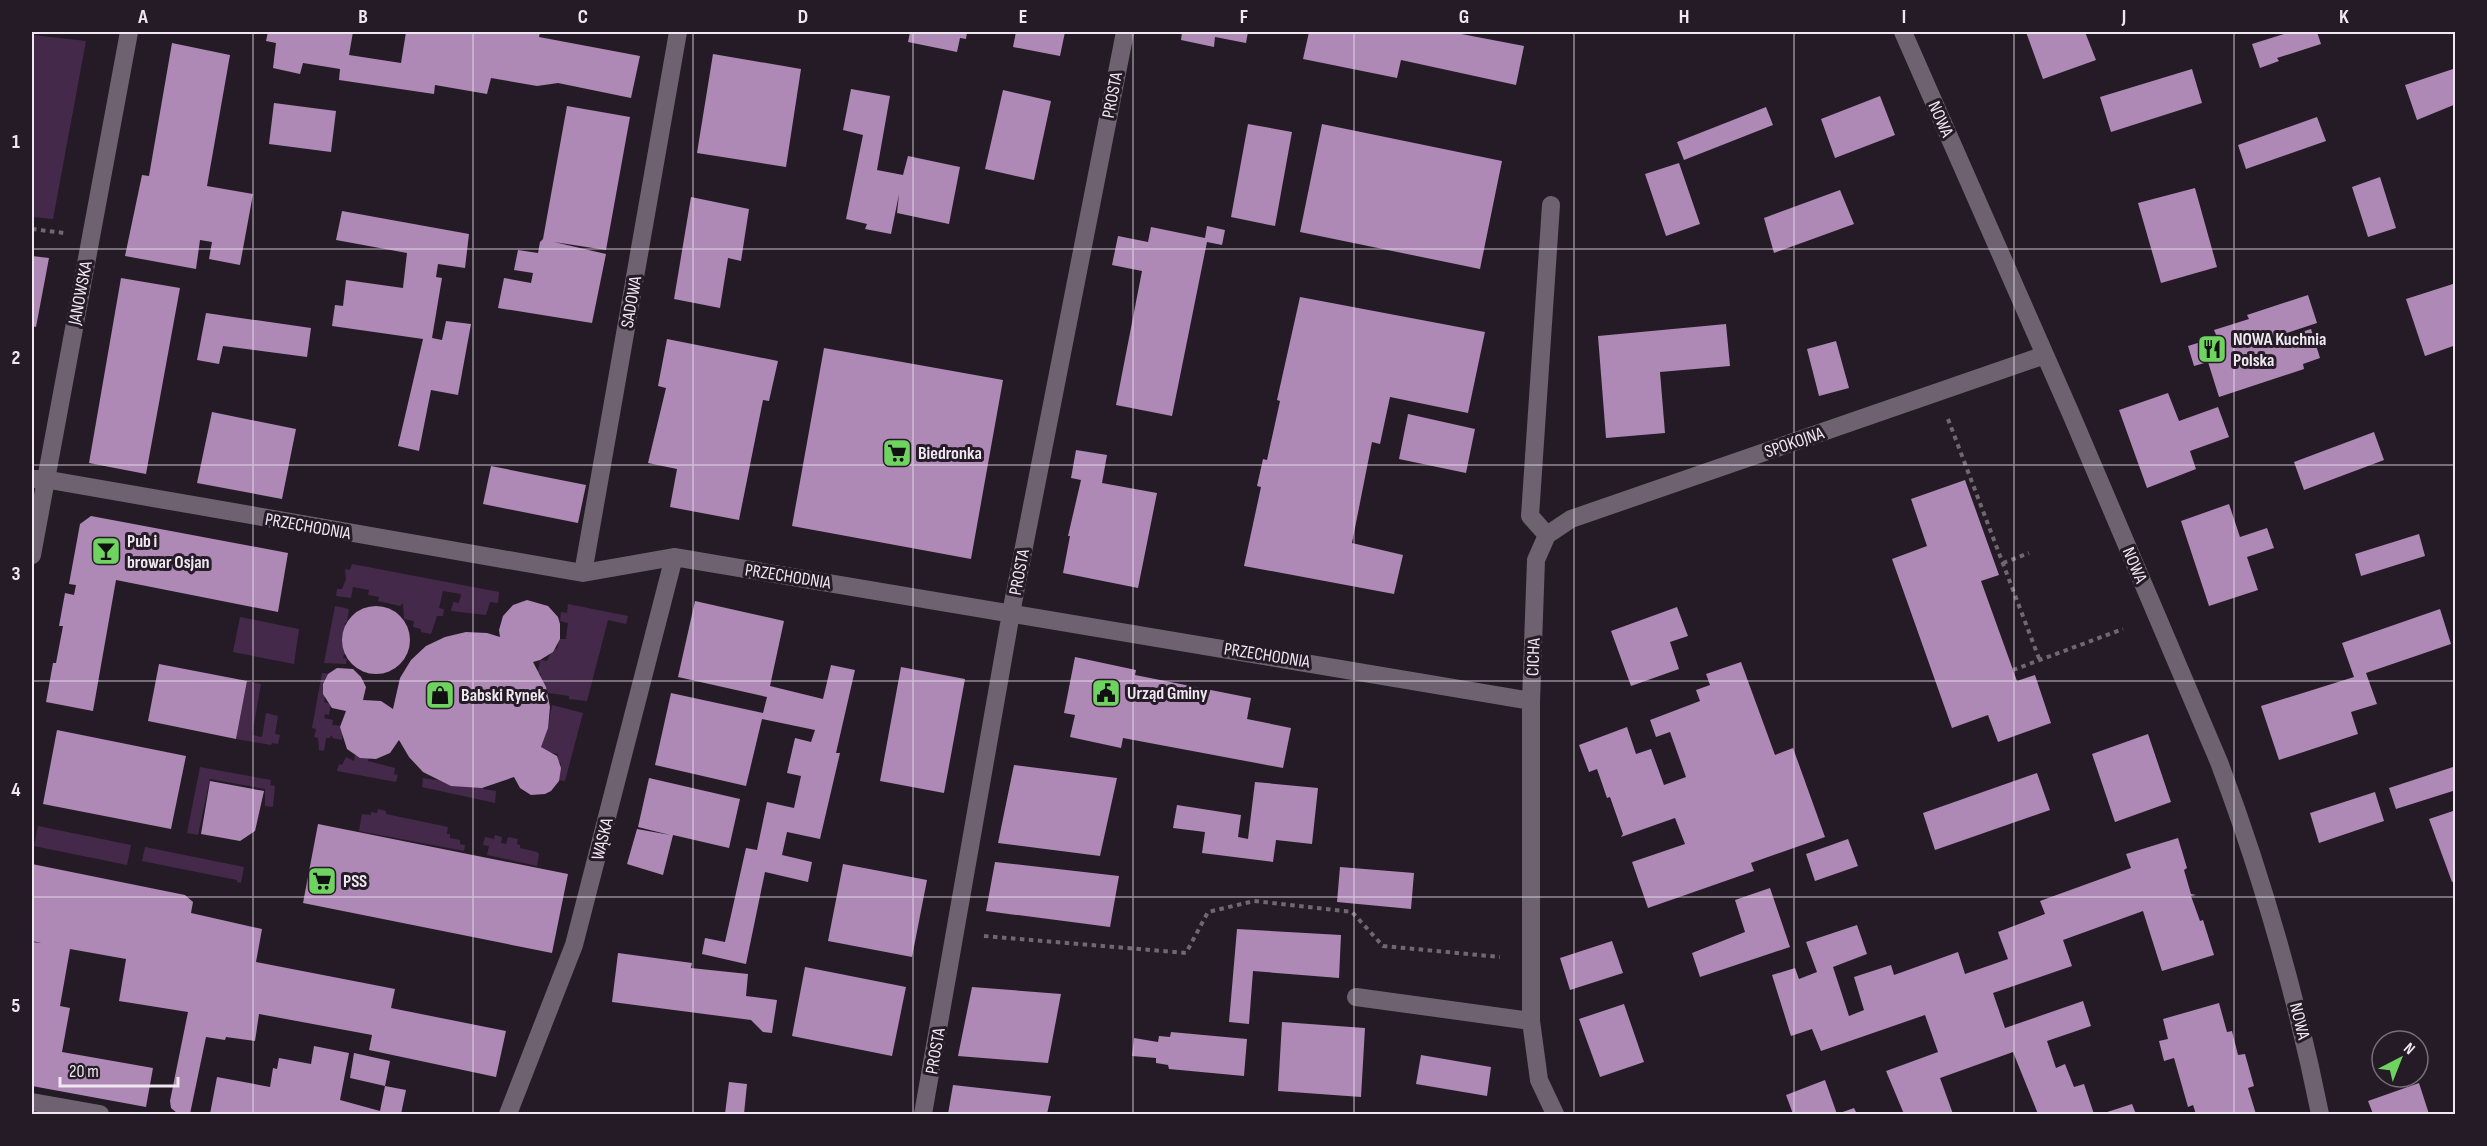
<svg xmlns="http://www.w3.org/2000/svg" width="2487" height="1146" font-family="'Sofia Sans Condensed',sans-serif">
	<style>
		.green { fill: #45294a }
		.building { fill: #ae89b5 }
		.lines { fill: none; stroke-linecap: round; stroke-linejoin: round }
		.path { stroke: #706772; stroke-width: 4; stroke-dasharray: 4.5 4.5; stroke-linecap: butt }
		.minor { stroke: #6e6270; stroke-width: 18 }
		.grid { fill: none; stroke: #efe8f0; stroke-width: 1.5; stroke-opacity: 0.55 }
		.labels { text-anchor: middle; stroke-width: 6; stroke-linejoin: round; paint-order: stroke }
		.street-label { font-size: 18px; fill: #efe8f0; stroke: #251b27 }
		.poi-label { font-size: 18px; font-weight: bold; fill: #efe8f0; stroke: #251b27; text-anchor: start }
		.neatline { fill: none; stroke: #efe8f0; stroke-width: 2 }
		.grid-label { font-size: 20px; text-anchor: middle; font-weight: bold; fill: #efe8f0 }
	</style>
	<rect width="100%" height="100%" fill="#251b27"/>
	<path class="green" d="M32 35 86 41 53 219 32 217Z
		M352 564 499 592 498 603 490 602 486 615 451 611 453 602 459 603 461 594 443 591 439 608 444 609 443 616H437L431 634 421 632V629L413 627 414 621 404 619 403 603 400 606 378 601 379 597 368 595 369 590 353 587 351 598 336 596 337 589H342L346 579 345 569 350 570Z
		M568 604 628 616 626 624 608 620 587 701 569 699V696L542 692 539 683 541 674 538 673 540 660 547 661 553 648 557 649 559 639H566L568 623 560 621 561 612 567 613Z
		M335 606 349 609 347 622 344 624 351 626 347 640 350 641 348 654H344L343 658 347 659 346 664 324 663Z
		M240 617 299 629 294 664 233 652Z
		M322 673 330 674 324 702 331 704 329 715 325 714 324 718 333 720 332 725 343 726 342 740 333 738 331 735 330 738H326L324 751 319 750 318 738 314 737 316 729 312 728Z
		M247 681 261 684 252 735 262 737 266 713 278 716 275 734 280 735 278 744 272 743 271 745 236 739Z
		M552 705 583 713 565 781 558 780 561 763 557 762 558 754 536 750 548 727Z
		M355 755 369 757 368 761 395 768 394 774 398 775 396 782 337 771 339 764 342 765 346 757 354 761Z
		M200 767 271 780 270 785 275 786 273 807 265 806V789L210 779 198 835 187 833Z
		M423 778 484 787 483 789 496 791 495 803 422 787Z
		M378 809 386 811V814L448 827 447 834H450V838L460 840V844L465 845 464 851 359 831 362 814 371 815V812L377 813Z
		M38 826 131 845 127 865 34 846Z
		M495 835 502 837 501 843 506 844 508 837 518 839 517 844 520 845V848L537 852 539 854 537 866 487 855 489 846 483 845 485 837 494 839Z
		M145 847 244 867 241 883 237 882V880L142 861Z"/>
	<path class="building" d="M268 32H353L349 55 401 63 406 32H540L539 37 640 56 631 98 558 83 537 86 491 78 487 94 435 85 434 94 339 80 340 69 303 63 300 74 273 68 276 43 266 41Z
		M910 32H967L966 39 960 38 957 52 908 42Z
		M1016 32H1065L1060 56 1013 47Z
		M1182 32H1248L1246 43 1215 37 1214 47 1181 40Z
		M1309 32H1451L1524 46 1516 85 1401 60 1397 78 1303 59Z
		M2026 32H2085L2096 60 2043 79Z
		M2290 32H2317L2321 44 2277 58 2279 61 2260 68 2252 44Z
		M172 43 230 55 207 186 253 194 240 265 209 259 212 242 200 240 196 269 125 256 142 175 149 176Z
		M713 54 801 69 786 167 697 153Z
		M2456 68V104L2417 120 2405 85Z
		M2192 69 2202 103 2111 132 2100 97Z
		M851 89 890 96 877 170 903 175 908 156 960 167 949 224 897 213 899 194 891 234 865 229 867 224 846 219 863 135 843 130Z
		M1003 90 1051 101 1034 180 985 169Z
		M1880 96 1895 135 1835 158 1821 119Z
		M274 103 336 111 331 152 269 144Z
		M567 106 630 117 606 250 554 242 606 254 592 323 498 308 504 278 531 283 533 273 514 270 518 250 538 253 540 242 543 239Z
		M1766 107 1773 125 1684 160 1677 142Z
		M2317 117 2326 141 2246 169 2238 145Z
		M1248 124 1292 132 1275 226 1231 217Z
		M1322 124 1502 161 1480 269 1300 232Z
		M1679 163 1700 224 1666 236 1645 174Z
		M2380 177 2396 228 2368 237 2352 187Z
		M2195 188 2217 267 2161 283 2138 203Z
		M1840 190 1854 224 1774 253 1764 218Z
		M691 197 749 209 741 261 728 258 720 308 674 299Z
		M342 211 469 234 465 268 438 264 436 277 442 278 432 338 442 340 446 321 471 324 458 395 431 390 419 451 398 446 423 339 332 326 335 305 343 306 346 280 403 288 407 253 336 240Z
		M1207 226 1225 230 1222 245 1207 242 1172 416 1116 405 1142 271 1112 265 1118 236 1148 242 1151 227 1205 238Z
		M32 256 49 258 36 327 32 326Z
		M121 278 180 288 146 474 89 463Z
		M2456 283V345L2425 356 2406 299Z
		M2308 295 2317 323 2257 343V346L2311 329 2320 358 2303 364 2304 369 2219 397 2208 362 2194 366 2188 346 2217 337 2214 330 2249 319 2247 315Z
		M1300 297 1485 332 1468 413 1390 397 1380 444 1372 442 1352 543 1403 555 1394 594 1244 566 1261 487 1257 486 1263 459 1267 460 1280 401 1277 400Z
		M206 313 311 328 307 357 223 346 219 364 197 360Z
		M1726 324 1730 366 1660 372 1665 433 1606 438 1598 336Z
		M667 339 778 361 769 401 763 400 739 520 670 507 677 469 648 463 666 388 658 386Z
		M1836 341 1849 388 1819 396 1807 349Z
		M824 348 1003 380 971 559 792 526Z
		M2168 393 2179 421 2218 407 2229 437 2190 451 2196 469 2147 488 2119 410Z
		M212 412 296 429 282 499 197 483Z
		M1408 414 1475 429 1466 473 1399 459Z
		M2374 432 2384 460 2304 490 2294 462Z
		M1076 450 1107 455 1102 483 1157 493 1138 588 1063 573 1070 536H1068L1081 480 1071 478Z
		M491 466 586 485 578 523 483 504Z
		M1965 480 1999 575 1981 581 2017 681 2035 675 2051 723 1998 742 1988 715 1952 728 1892 559 1927 546 1911 499Z
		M2229 504 2240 537 2267 528 2274 548 2247 557 2258 590 2209 606 2181 521Z
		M91 516 288 553 278 612 116 580 93 711 46 702 53 663H56L63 626H59L65 593 74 595 76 585 69 584 80 524Z
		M2419 534 2425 556 2361 576 2355 554Z
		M527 600 548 606 558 617 560 624V639L553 652 540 660 533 662 546 687 550 707 548 728 541 747 557 756 561 768 559 781 551 791 545 794 531 795 520 788 514 777 482 788 451 786 423 772 409 757 399 740 390 753 376 759 360 758 347 749 340 727 346 711 332 708 323 694V684L328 674 337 668 353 669 361 677 366 687 363 700 381 701 393 709 400 678 411 660 426 646 445 637 466 632 487 633 500 637 499 630 503 616 513 605Z
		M695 601 784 621 770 686 823 699 831 665 855 670 836 753H840L820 839 787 832 782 855 812 862 808 882 765 872 746 964 702 954 705 938 725 942 746 848 757 850 767 802 794 808 801 776 787 773 795 738 811 742 815 730 762 719 746 786 655 765 671 693 763 713 767 697 678 677Z
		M342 640a34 34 0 1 1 68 0a34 34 0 1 1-68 0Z
		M1677 607 1688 636 1670 642 1679 669 1631 686 1611 631Z
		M2440 609 2451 644 2366 673 2377 704 2351 712 2358 734 2279 760 2261 706 2354 677 2342 643Z
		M1075 657 1136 670 1135 675 1251 698 1247 719 1291 728 1283 768 1123 738 1121 748 1070 737 1075 715 1064 713Z
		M1741 662 1775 755 1793 748 1825 837 1751 863 1754 871 1648 908 1632 862 1685 844 1675 818 1621 837 1623 834 1610 797 1607 798 1597 769 1589 772 1579 745 1627 727 1636 754 1651 749 1664 785 1686 777 1670 732 1656 737 1650 720 1700 701 1696 690 1710 685 1706 674Z
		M159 664 247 681 236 739 148 721Z
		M901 667 965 679 944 793 880 781Z
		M57 730 186 756 171 829 43 804Z
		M2148 734 2171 802 2115 822 2092 754Z
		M1014 765 1117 778 1100 856 998 843Z
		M2456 766V790L2396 809 2389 788Z
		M2037 773 2050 810 1935 850 1923 813Z
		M649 778 740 799 729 848 673 835 663 875 627 864 637 829 670 835 638 827Z
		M210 781 264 791 255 831 240 841 201 834Z
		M1255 782 1318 788 1312 844 1276 840 1273 862 1202 853 1205 832 1173 828 1177 805 1241 815 1238 837 1248 839Z
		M2375 792 2384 821 2319 843 2310 813Z
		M2456 810V881L2452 882 2429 819Z
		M318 824 568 874 552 953 303 903Z
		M2178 838 2187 868 2184 870 2191 894 2196 895 2191 896 2200 921 2203 920 2214 955 2162 971 2143 911 2063 940 2072 966 1993 993 2005 1028 2083 1001 2091 1026 2047 1041 2056 1068 2065 1064 2074 1087 2084 1084 2094 1114H2038L2013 1052 1940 1078 1953 1114H1904L1886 1071 1938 1052 1925 1015 1821 1051 1812 1029 1791 1036 1772 975 1795 968 1799 979 1817 972 1806 942 1857 925 1867 954 1833 967 1849 1016 1864 1010 1854 977 1891 965 1894 975 1958 952 1965 974 2008 959 1998 932 2045 914 2040 901 2131 868 2126 854Z
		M1848 839 1858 866 1815 881 1806 854Z
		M995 862 1119 876 1110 927 986 911Z
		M32 864 185 895 193 902 191 913 262 929 256 962 395 989 391 1008 506 1031 496 1077 369 1050 372 1035 259 1014 255 1041 226 1037 225 1040 206 1037 190 1114 177 1113 171 1108 170 1101 188 1012 119 1001 126 959 70 949 60 1006 70 1008 62 1052 153 1068 146 1107 32 1086V942L41 943 32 941Z
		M843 864 927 880 912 957 828 941Z
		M1340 867 1414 873 1411 909 1337 902Z
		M1770 888 1790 947 1700 977 1692 953 1745 932 1735 900Z
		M1237 929 1341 935 1339 978 1253 971 1249 1024 1229 1022Z
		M1612 941 1623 973 1570 990 1560 958Z
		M618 953 692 963 691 968 748 974 746 996 777 1000 772 1033 763 1032 751 1020 612 1002Z
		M805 967 906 987 892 1056 792 1036Z
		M972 987 1061 994 1048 1063 958 1056Z
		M2219 1003 2227 1032 2232 1031 2238 1055 2245 1054 2254 1086 2248 1088 2256 1114H2196L2193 1105 2188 1107 2174 1058 2164 1061 2159 1041 2168 1039 2163 1019Z
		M1624 1004 1644 1062 1600 1077 1579 1019Z
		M1282 1022 1365 1028 1361 1097 1278 1091Z
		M1171 1032 1247 1039 1244 1076 1169 1069 1168 1065 1156 1063V1058L1132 1056 1134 1038 1158 1042 1159 1036 1170 1037Z
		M314 1046 349 1053 340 1100 380 1111 385 1086 406 1090 401 1114H210L217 1077 270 1087 273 1068 277 1069 279 1058 311 1064Z
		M354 1053 390 1061 385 1086 350 1078Z
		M1421 1055 1491 1067 1487 1096 1416 1084Z
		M1825 1080 1837 1114 1854 1108 1857 1114H1793L1786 1095Z
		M729 1082 747 1084 744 1114H725Z
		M2419 1083 2429 1114H2373L2368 1101Z
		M953 1085 1051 1096 1047 1114H948Z
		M2132 1104 2136 1114H2101Z"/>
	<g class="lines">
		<path class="path" d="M32 229 64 233
			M1948 419 2040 661
			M2003 563 2029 553
			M2013 670 2123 629
			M984 936 1186 953 1208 912 1254 901 1352 912 1383 946 1500 957"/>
		<path class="minor" d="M1903 32 2071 414 2219 762C2262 876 2296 995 2320 1114
			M1551 205 1530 516 1547 535 1536 560 1531 701V1021L1539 1080 1555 1114
			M32 479H44L583 573 674 557 1531 701
			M1547 535 1571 519 2045 355
			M32 555 129 32
			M583 573 678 32
			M1356 997 1531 1021
			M32 1102 100 1114
			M508 1114 574 945 674 557
			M923 1114 1011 613 1125 32"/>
	</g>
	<path class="grid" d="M253 32V1114M473 32V1114M693 32V1114M913 32V1114M1133 32V1114M1354 32V1114M1574 32V1114M1794 32V1114M2014 32V1114M2234 32V1114M32 249H2456M32 465H2456M32 681H2456M32 897H2456"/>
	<defs>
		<g id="restaurant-square" transform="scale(1.5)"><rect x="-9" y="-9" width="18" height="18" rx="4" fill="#6fd360" stroke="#251b27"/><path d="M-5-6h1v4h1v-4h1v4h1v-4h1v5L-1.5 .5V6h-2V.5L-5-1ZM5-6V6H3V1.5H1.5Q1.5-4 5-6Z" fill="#111"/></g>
		<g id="supermarket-square" transform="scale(1.5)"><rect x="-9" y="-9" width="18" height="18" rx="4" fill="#6fd360" stroke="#251b27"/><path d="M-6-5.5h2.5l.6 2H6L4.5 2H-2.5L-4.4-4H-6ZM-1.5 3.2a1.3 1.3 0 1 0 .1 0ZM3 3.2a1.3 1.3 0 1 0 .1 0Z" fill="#111"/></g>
		<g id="bar-square" transform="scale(1.5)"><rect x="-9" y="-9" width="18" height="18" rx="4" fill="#6fd360" stroke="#251b27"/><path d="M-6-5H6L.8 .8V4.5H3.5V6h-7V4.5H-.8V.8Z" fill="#111"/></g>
		<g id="civic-square" transform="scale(1.5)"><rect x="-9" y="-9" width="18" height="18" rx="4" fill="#6fd360" stroke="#251b27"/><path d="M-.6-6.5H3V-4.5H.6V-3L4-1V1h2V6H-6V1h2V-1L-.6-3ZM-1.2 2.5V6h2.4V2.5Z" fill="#111"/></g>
		<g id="shop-square" transform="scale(1.5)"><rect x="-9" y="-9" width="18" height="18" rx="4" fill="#6fd360" stroke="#251b27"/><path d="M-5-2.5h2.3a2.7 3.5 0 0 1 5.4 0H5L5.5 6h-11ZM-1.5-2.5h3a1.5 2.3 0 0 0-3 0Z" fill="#111"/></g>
	</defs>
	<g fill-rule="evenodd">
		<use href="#restaurant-square" x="2212" y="349"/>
		<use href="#supermarket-square" x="897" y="453"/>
		<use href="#bar-square" x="106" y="551"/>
		<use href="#civic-square" x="1106" y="693"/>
		<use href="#shop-square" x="440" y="695"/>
		<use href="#supermarket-square" x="322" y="881"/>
	</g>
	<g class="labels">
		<g class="street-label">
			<text transform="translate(1112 95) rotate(-79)" y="6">PROSTA</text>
			<text transform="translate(1941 119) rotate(66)" y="6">NOWA</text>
			<text transform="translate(80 293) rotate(-79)" y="6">JANOWSKA</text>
			<text transform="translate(631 302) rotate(-80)" y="6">SADOWA</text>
			<text transform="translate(1794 442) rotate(-19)" y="6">SPOKOJNA</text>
			<text transform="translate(308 526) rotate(10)" y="6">PRZECHODNIA</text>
			<text transform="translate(2135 565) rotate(67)" y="6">NOWA</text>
			<text transform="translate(1019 572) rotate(-79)" y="6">PROSTA</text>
			<text transform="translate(788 576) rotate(9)" y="6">PRZECHODNIA</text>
			<text transform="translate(1267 655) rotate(9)" y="6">PRZECHODNIA</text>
			<text transform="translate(1533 657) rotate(-88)" y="6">CICHA</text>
			<text transform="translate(602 839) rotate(-76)" y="6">WĄSKA</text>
			<text transform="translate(2300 1021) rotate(76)" y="6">NOWA</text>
			<text transform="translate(935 1051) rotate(-80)" y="6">PROSTA</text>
		</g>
		<g class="poi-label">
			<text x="2233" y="345">NOWA Kuchnia<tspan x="2233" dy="21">Polska</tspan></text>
			<text x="918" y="459">Biedronka</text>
			<text x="127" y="547">Pub i<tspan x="127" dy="21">browar Osjan</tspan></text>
			<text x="1127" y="699">Urząd Gminy</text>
			<text x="461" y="701">Babski Rynek</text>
			<text x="343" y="887">PSS</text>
		</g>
	</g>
	<rect width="2487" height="1146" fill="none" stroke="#251b27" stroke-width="66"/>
	<g transform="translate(2400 1059) rotate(42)"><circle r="28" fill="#251b27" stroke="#766d77" stroke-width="1.5"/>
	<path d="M0-4.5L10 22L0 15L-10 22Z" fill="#6fd360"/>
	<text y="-9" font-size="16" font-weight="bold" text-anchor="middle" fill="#efe8f0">N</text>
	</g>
	<path d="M60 1077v9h118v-9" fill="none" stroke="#efe8f0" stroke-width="3"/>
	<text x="69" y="1077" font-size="18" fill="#efe8f0" stroke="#251b27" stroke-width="4.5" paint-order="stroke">20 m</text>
	<rect x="33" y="33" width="2421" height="1080" class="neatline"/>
	<g class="grid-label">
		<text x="143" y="23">A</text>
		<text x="363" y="23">B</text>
		<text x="583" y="23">C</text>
		<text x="803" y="23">D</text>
		<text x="1023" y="23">E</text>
		<text x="1244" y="23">F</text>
		<text x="1464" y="23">G</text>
		<text x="1684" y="23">H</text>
		<text x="1904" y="23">I</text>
		<text x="2124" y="23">J</text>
		<text x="2344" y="23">K</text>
		<text x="16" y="148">1</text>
		<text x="16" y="364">2</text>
		<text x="16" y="580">3</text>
		<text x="16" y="796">4</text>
		<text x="16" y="1012">5</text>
	</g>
</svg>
